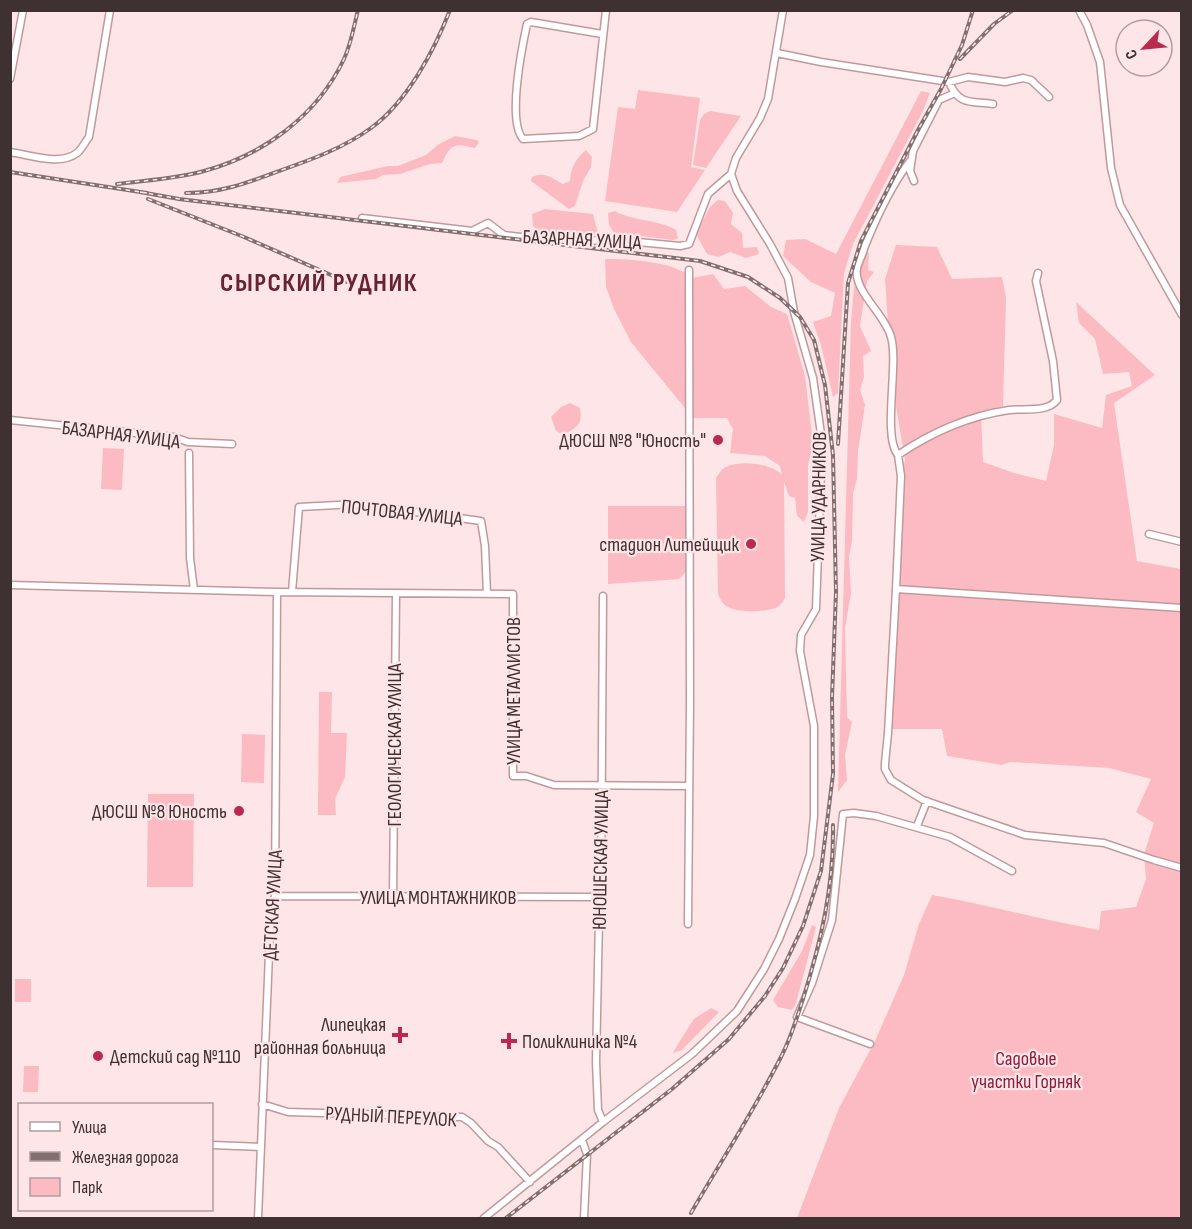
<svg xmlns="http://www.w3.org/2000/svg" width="1192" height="1229" font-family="'Sofia Sans Condensed',sans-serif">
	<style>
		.green { fill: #fcbbc2 }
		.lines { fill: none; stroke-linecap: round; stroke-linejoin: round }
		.street-casing { stroke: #c0999d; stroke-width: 9 }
		.street { stroke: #fff; stroke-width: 6 }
		.rail-casing { stroke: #827071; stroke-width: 4 }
		.rail { stroke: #fee5e7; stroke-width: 1.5; stroke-dasharray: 4.5; stroke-linecap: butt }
		.poi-dot { fill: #ba2a50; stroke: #fee5e7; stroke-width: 2 }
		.labels { text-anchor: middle; stroke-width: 4.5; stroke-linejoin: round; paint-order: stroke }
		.street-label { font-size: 20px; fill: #3f3031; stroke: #fee5e7 }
		.poi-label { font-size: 20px; fill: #3f3031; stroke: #fee5e7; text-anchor: end }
		.park-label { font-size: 20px; fill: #8f1b3b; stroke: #fee5e7 }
		.district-label { font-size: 26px; font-weight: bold; letter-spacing: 1.5px; fill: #682331; stroke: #fee5e7 }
	</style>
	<rect width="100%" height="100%" fill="#fee5e7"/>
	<path class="green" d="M638 90 700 98 691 167 705 170 677 212 605 201 618 107 635 109Z
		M921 91 930 93 922 113 853 244 844 273 838 393 833 397 821 345 813 322 831 316 835 293 811 282 783 256 786 240 805 239 836 254Z
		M710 111 741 116 706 168 693 165 700 120 704 114Z
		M455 136 477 140 479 142 475 148C455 143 451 143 442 163L430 164 400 174 383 175 376 179 337 183 340 177 388 166H398L426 155 439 144Z
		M586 150 592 157 591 167 583 181 575 206 569 209 531 181 532 177C544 171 552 178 563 184L570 181C571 166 576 159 586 150Z
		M718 200 725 201 733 213 731 224 742 233 743 248 757 247 759 254 746 258 730 252 719 257 707 254 696 234 710 207Z
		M545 209 593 214 598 233 582 238 546 236 533 226 532 214Z
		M615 211C635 222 658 219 676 230L678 238 674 240 614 233 609 225 608 213Z
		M896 245 937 247 952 279 1002 277 1006 298 1003 406 981 413 983 462 1014 473 1046 481 1054 445V414L1102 428 1106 395 1132 386 1129 372 1103 374 1095 339 1079 323 1076 302 1155 375 1114 403 1137 561 1181 569V1218H797L839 1108 875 1041 904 975 919 924 932 895C988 905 1043 920 1099 930L1101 911 1136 907 1146 879 1144 854 1154 823 1136 812 1151 779 1109 768 1010 762 1002 765 947 756 942 729H891L901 476 905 460 892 382 885 279Z
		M866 252 869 253 868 270 874 272 867 281 860 326 871 351 863 356 864 377 860 390 865 405 858 451 857 479 853 493 852 541 849 557 851 593 845 628 847 717 852 722 845 755 847 780 838 792 851 322 855 277Z
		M605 259C629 259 674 261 692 278L713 274 724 289 745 286 771 307 787 314 805 376 813 444 808 465V512L804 522 797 516 795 498 789 496 784 482 785 598C783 601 782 604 779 606 769 613 736 613 726 606 722 603 720 599 718 594L716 478C719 474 721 469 726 467 740 460 772 463 782 475L780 466 765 456 730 453 733 429 727 418H693L631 342 614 309 606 287Z
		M570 403 580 408C583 425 577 427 563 435L556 431 551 417 561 407Z
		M103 448 124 449 122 490 101 489Z
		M608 506H686V572L679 579 608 584Z
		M319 692H332L331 733H347L345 777 335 799 336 815H318Z
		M242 734 265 735 264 783 241 782Z
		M148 794H194L193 887H147Z
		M812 925 816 927 796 1003 792 1010 778 1007 773 1000 802 951Z
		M15 979H31V1002H15Z
		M711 1008 719 1012 682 1050 673 1053C675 1049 691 1023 694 1019 699 1015 706 1012 711 1008Z
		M24 1066H39L38 1092H23Z"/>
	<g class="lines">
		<g class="street-casing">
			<path id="street" d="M1079 10 1087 25 1100 62 1111 168 1120 205 1182 315
				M602 34 531 22 527 24C522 47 507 121 523 139L579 136 593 129 606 10
				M777 53 821 62 949 82 968 77 1005 82 1023 78 1031 80 1049 97
				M10 79 23 10
				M949 82C959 106 971 101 993 104
				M10 152C30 155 60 166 77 153 82 149 85 142 89 137L110 10
				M910 161C891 186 877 216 865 246 863 253 859 261 857 268 853 291 885 314 891 337 899 364 882 436 898 455 932 432 968 416 1009 410 1025 408 1047 413 1057 400L1053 361 1036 281 1038 273
				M914 181 910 171 913 151 939 100 955 93
				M362 218 472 231 488 223 504 235 574 243 607 239 680 246 689 244 708 194 731 174
				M10 420 174 437 188 442 232 444
				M189 453 190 558 194 590
				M898 455 901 476 896 589 1182 608
				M1149 534 1182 542
				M10 585 277 592 513 594V776H526L554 785 689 786
				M896 589 888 733 885 763V769L891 780 923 800 1025 835 1104 843 1154 860 1182 868
				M292 592 299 507 357 504 481 521 485 546 487 594
				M603 596 601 897 599 919 596 1062 598 1110 603 1122
				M917 826 927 801
				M275 896 601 897
				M393 897 396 594
				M688 924 690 703 689 270
				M870 1044 797 1017 812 983 832 920 843 814 854 813 876 816 950 837 1012 871
				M262 1104 288 1112 462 1117 471 1123 488 1141 498 1147 530 1182
				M582 1140 587 1154 584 1218
				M212 1145 261 1147
				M258 1218 271 906 275 896 277 592
				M484 1218 603 1122 692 1054 737 1011 764 969 779 939 795 899 810 855 814 816V726L800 651 801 635 816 609 822 441 813 378 794 312 788 278 770 244 737 191 731 174 736 158 760 118 768 99 783 10"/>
		</g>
		<use href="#street" class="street"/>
		<g class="rail-casing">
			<path id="rail" d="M960 59 994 24 1013 10
				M10 172 147 193
				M117 184C146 180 176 179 204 171 263 155 317 116 344 59 351 44 354 26 358 10
				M140 192 179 199 700 261 748 277 780 298 800 317 814 340 825 385 833 455 836 592 832 697 833 774 821 871 803 926 783 968 765 996 729 1039 672 1089 506 1218
				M186 193C221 193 247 183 279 171 310 160 344 148 371 128 407 102 434 51 450 10
				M148 199 244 237 347 282
				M838 444 848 283 861 241 918 130 941 89 962 45 973 10
				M691 1213C721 1161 755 1109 782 1055 791 1037 797 1018 803 999 821 942 834 885 833 825"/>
		</g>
		<use href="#rail" class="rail"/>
	</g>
	<g class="poi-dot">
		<circle cx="718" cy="440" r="6"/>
		<circle cx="751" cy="544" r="6"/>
		<circle cx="239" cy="811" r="6"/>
		<path d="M397 1026h6v6h6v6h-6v6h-6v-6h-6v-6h6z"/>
		<path d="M506 1032h6v6h6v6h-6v6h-6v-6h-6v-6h6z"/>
		<circle cx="98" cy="1056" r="6"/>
	</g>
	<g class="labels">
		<g class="street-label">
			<text transform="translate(582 239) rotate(3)" y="7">БАЗАРНАЯ УЛИЦА</text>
			<text transform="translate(121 434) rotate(7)" y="7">БАЗАРНАЯ УЛИЦА</text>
			<text transform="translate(818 497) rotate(-89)" y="7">УЛИЦА УДАРНИКОВ</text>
			<text transform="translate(402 512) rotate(6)" y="7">ПОЧТОВАЯ УЛИЦА</text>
			<text transform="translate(513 691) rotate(-90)" y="7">УЛИЦА МЕТАЛЛИСТОВ</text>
			<text transform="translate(394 745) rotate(-90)" y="7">ГЕОЛОГИЧЕСКАЯ УЛИЦА</text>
			<text transform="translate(600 860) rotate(-89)" y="7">ЮНОШЕСКАЯ УЛИЦА</text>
			<text x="438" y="904">УЛИЦА МОНТАЖНИКОВ</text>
			<text transform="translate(272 905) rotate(-87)" y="7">ДЕТСКАЯ УЛИЦА</text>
			<text transform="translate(391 1116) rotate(3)" y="7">РУДНЫЙ ПЕРЕУЛОК</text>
		</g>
		<g class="poi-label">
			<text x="706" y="447">ДЮСШ №8 "Юность"</text>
			<text x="739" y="551">стадион Литейщик</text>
			<text x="227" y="818">ДЮСШ №8 Юность</text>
			<text x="386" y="1031">Липецкая<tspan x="386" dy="23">районная больница</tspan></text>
			<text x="522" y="1048" text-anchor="start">Поликлиника №4</text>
			<text x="110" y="1063" text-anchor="start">Детский сад №110</text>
		</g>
		<g class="park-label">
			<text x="1026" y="1065">Садовые<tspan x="1026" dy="23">участки Горняк</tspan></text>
		</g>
		<g class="district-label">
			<text x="319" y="291">СЫРСКИЙ РУДНИК</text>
		</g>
	</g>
	<rect width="1192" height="1229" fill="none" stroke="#3f3031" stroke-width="24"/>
	<rect x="18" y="1103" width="195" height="108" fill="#fee5e7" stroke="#b29d9e" stroke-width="1.5"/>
	<rect x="30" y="1122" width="30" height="9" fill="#ffffff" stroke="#b29d9e" stroke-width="1.5"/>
	<text x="72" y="1133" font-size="18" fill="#3f3031">Улица</text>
	<rect x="30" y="1152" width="30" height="9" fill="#827071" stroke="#b29d9e" stroke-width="1.5"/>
	<text x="72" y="1163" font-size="18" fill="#3f3031">Железная дорога</text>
	<rect x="30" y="1178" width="30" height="18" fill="#fcbbc2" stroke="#b29d9e" stroke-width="1.5"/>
	<text x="72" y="1193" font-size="18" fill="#3f3031">Парк</text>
	<g transform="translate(1144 48) rotate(244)"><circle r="28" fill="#fee5e7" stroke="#b29d9e" stroke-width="1.5"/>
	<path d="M0-4.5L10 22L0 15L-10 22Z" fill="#ba2a50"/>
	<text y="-9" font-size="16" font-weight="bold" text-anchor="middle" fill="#3f3031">С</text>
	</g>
</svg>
